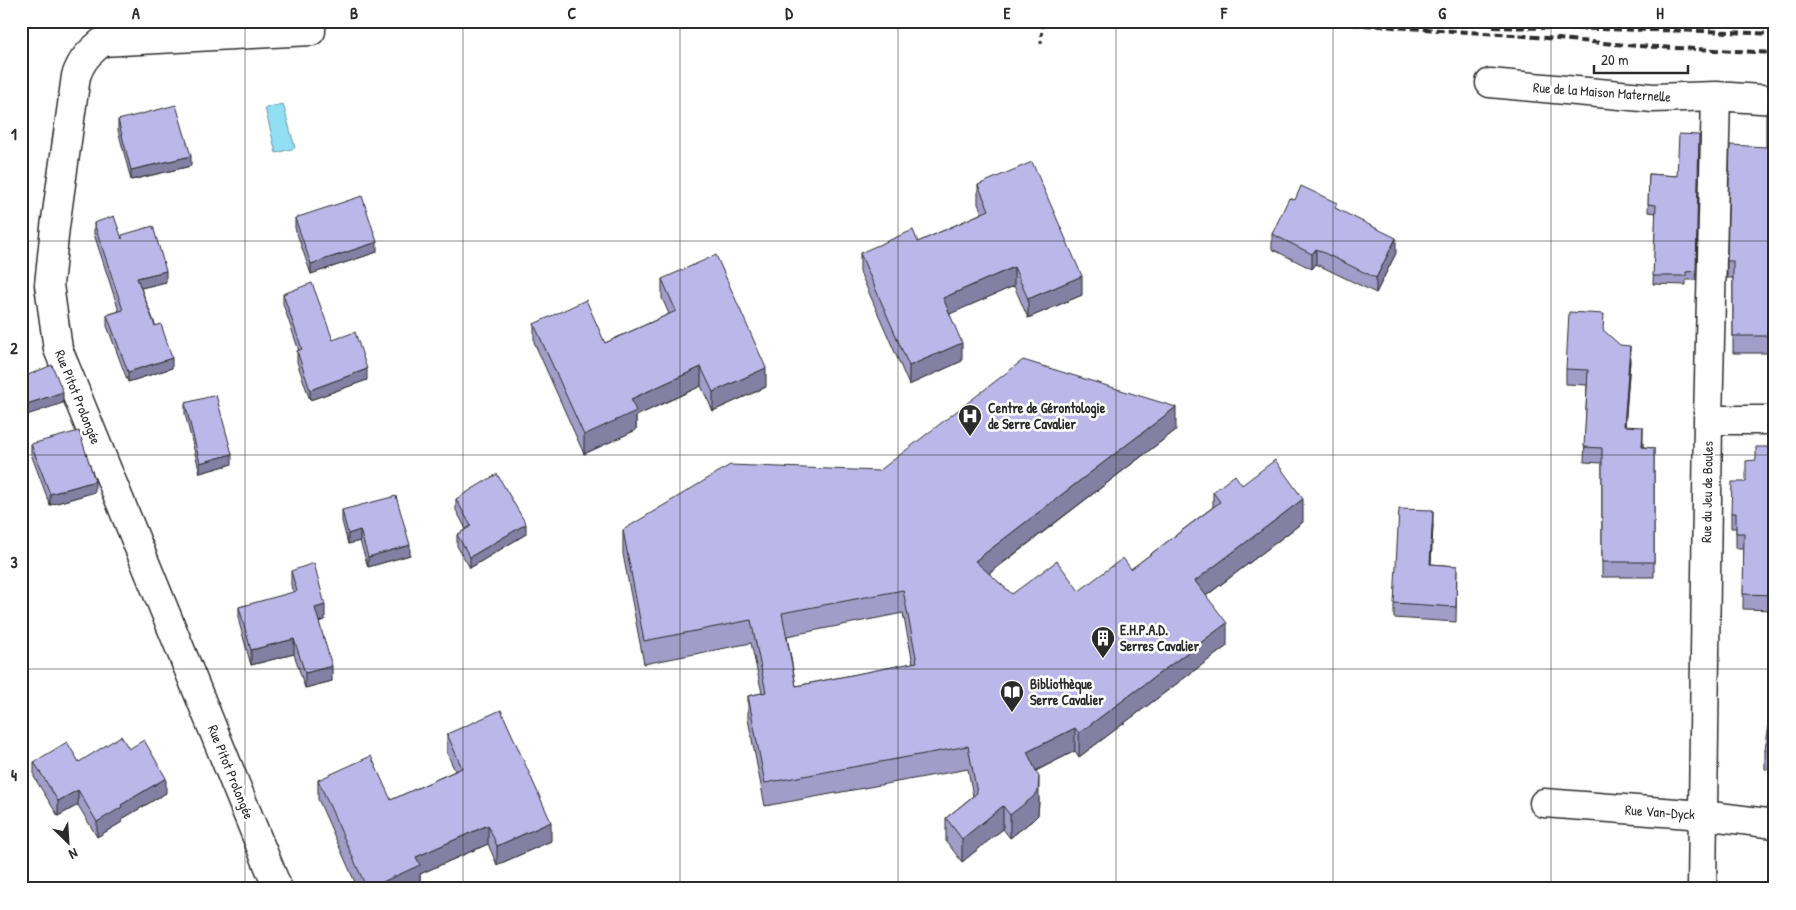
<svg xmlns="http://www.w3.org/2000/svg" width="1796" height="910" font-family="'Patrick Hand',sans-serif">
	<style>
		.water { fill: #92def2; stroke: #6996a2 }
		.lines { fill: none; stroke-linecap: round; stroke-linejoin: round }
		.minor-casing { stroke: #2b2b2b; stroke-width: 31 }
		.path { stroke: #2b2b2b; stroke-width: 3; stroke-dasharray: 4 4; stroke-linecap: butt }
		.minor { stroke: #fff; stroke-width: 28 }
		.rail { stroke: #2b2b2b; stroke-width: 4; stroke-dasharray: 8 4; stroke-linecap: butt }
		.wall { fill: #a29dc8; stroke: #2b2b2b; fill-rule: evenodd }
		.shaded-wall { fill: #8480a3; stroke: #2b2b2b }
		.building { fill: #bcb7e9; stroke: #2b2b2b; fill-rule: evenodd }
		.grid { fill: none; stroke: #2b2b2b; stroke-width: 1; stroke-opacity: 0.55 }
		.labels { text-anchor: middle; stroke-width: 5; stroke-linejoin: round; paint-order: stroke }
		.street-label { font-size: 14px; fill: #2b2b2b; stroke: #fff }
		.poi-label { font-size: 14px; font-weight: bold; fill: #2b2b2b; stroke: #fff; text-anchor: start }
		.neatline { fill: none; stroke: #2b2b2b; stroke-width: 2 }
		.grid-label { font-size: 16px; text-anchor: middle; font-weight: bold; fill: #2b2b2b }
	</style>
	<rect width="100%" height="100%" fill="#fff"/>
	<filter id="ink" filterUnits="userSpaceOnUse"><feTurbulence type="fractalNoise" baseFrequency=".02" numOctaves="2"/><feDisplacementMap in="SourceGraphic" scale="10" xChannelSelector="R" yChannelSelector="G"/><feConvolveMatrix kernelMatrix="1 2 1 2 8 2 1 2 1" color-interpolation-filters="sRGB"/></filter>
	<g filter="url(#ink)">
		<path class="water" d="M283 104 295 148 276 153 265 108Z"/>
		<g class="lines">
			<g class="minor-casing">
				<path id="minor" d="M1490 83 1653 98 1716 96 1775 100
					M1708 420H1775
					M1544 803 1703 815 1775 824
					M278 889 58 349 49 285 55 227 76 76C82 59 89 53 102 42L311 31V21
					M1702 889 1708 420 1716 96"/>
			</g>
			<path class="path" d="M1041 44 1042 21"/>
			<use href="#minor" class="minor"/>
			<path class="rail" d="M1304 21 1513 35 1637 46 1775 53
				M1493 27 1705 31 1775 34"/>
		</g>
		<path class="wall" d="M1775 101V353H1733V278H1727V261L1766 147Z
			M118 120 191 166 131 180 118 130Z
			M1699 135 1696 280H1686V285L1653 284 1656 213 1648 212 1649 174 1677 176Z
			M978 185 1082 295 1028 318 1014 286 949 314 962 361 909 385 860 272V253L918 242 982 213 978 204Z
			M1295 200 1337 209 1396 253 1376 293 1316 264 1312 269 1272 249V234Z
			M295 218 377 252 311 274 295 228Z
			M94 223 122 239 166 282 141 288 172 368 128 382 107 326V315L119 311 94 234Z
			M662 279 766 387 713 411 701 386 636 416V430L584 454 534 342V324L605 343 669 314 662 298Z
			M283 294 333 340 367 380 310 400 297 362V351H299L283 304Z
			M1604 331 1630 361 1625 426 1643 442V447L1654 448V577H1602V463L1584 462 1587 385 1566 384V369Z
			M185 403 232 464 200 473 185 414Z
			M1176 430 989 574 1012 594 1079 591 1131 569 1213 507V492L1242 485 1303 522 1206 596 1227 646 1079 757 1075 751 1036 771 1039 801 1038 815 1033 820 1010 838 1003 829 962 862 946 841V818L973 796 968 769 765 806 748 719V696L762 693 751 643 644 664 623 554V530L879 471ZM903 613 913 663 796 686 787 636Z
			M31 444 95 492 50 505 31 454Z
			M1775 447V610L1743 609 1744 548H1736V528H1731V513L1756 460Z
			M456 499 526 534 470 568 457 546V535L466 529 456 510Z
			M342 510 410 555 368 567 360 541 348 544 342 521Z
			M1433 525 1431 564 1457 566 1456 622 1394 618V603Z
			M291 571 325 620 319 622 332 681 305 688 294 654 251 665 239 622V607L293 593 291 585Z
			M1775 700V770L1765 769V750Z
			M447 734 551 841 497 865 488 844 420 874V884L410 889H358L318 799V780L391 800 455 771 447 753Z
			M129 749 166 793 122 819V822L97 837 78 805 58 816 34 777V762H79Z"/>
		<path class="shaded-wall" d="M191 156V166L131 180V170Z
			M1396 238V253L1376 293V278Z
			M377 242V252L311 274V264Z
			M1316 249V264L1312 269V254Z
			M1014 267V286L943 317V298Z
			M166 271V282L137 289V278Z
			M1082 276V295L1028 318V299Z
			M962 343V361L909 385V366Z
			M1630 346V361L1624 441V426Z
			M172 358V368L128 382V372Z
			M701 367V386L636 416V430L584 454V435L631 399Z
			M766 368V387L713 411V392Z
			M367 369V380L310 400V390Z
			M63 392V403L21 417V406Z
			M1176 407V430L975 584V561Z
			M1643 427V442L1642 462V447Z
			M232 454V464L200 473V463Z
			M95 481V492L50 505V494Z
			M1303 499V522L1195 604V581Z
			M1433 510V525L1430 579V564Z
			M526 524V534L470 568V557Z
			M360 530V541L348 544V534Z
			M410 545V555L368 567V557Z
			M325 605V620L315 623V608Z
			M1227 623V646L1079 757V733Z
			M294 639V654L251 665V650Z
			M332 666V681L305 688V673Z
			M1075 728V751L1027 775V752Z
			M1039 777V801L1038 815 1033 820 1010 838V815Z
			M166 778V793L122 819V822L97 837V822L121 805Z
			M78 790V805L58 816V801Z
			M1003 806V829L962 862V839Z
			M551 822V841L497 865V846Z
			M488 825V844L420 874V884L410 889H367L416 857Z"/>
		<path class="building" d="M1771 101H1775V336H1733V261H1727L1730 145 1766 147V113Z
			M176 105 191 156 131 170 118 120Z
			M1679 134 1699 135 1696 271 1686 272V276H1653L1656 205 1648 204 1649 174 1677 176Z
			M1032 162 1082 276 1028 299 1014 267 943 298 962 343 909 366 860 253 913 230 918 242 989 210 978 185Z
			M1301 186 1337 203 1335 208 1396 238 1376 278 1316 249 1312 254 1272 234 1289 198 1295 200Z
			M362 196 377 242 311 264 295 218Z
			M114 216 122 239V235L153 226 166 271 137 278 155 326 161 324 172 358 128 372 107 315 123 310 94 223Z
			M716 255 766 368 713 392 701 367 631 399 636 411 584 435 534 324 586 300 605 343 676 311 662 279Z
			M312 283 333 340 355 332 367 369 310 390 297 351 302 349 283 294Z
			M1569 312 1604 314 1603 330 1620 345 1630 346 1624 426 1643 427 1642 447 1654 448V562H1602V448L1584 447 1588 370 1566 369Z
			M1023 360 1176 407 975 561 1012 594 1057 561 1079 591 1123 558 1131 569 1220 502 1213 492 1235 475 1242 485 1275 460 1303 499 1195 581 1227 623 1079 733 1075 728 1027 752 1039 777 1038 791 1033 797 1010 815 1003 806 962 839 946 818 977 793 968 746 765 783 748 696 766 692 751 620 644 641 623 530 730 465 879 471ZM903 590 917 662 796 686 782 613Z
			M52 365 63 392 21 406V378Z
			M216 395 232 454 200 463 185 403Z
			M79 431 95 481 50 494 31 444Z
			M1756 447H1775V595L1743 594 1744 533H1736V513H1731L1732 482H1746V461L1756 460Z
			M497 474 526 524 470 557 457 535 471 526 456 499Z
			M396 496 410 545 368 557 360 530 348 534 342 510Z
			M1399 509 1433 510 1430 564 1457 566 1456 607 1394 603Z
			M314 563 325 605 315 608 332 666 305 673 294 639 251 650 239 607 297 591 291 571Z
			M1773 700H1775V751L1765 750Z
			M501 710 551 822 497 846 488 825 416 857 420 865 367 889 318 780 371 756 391 800 462 768 447 734Z
			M121 736 129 749 144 740 166 778 121 805 122 807 97 822 78 790 58 801 34 762 67 742 79 762Z"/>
	</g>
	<path class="grid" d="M245 21V889M463 21V889M680 21V889M898 21V889M1116 21V889M1333 21V889M1551 21V889M21 241H1775M21 455H1775M21 669H1775"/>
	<defs>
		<g id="hospital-pin" transform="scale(1.25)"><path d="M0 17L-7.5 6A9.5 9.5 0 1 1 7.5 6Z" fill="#2b2b2b" stroke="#fff"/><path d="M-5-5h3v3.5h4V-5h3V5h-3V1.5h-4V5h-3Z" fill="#fff"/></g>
		<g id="building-pin" transform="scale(1.25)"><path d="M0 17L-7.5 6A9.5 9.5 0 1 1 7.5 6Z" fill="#2b2b2b" stroke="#fff"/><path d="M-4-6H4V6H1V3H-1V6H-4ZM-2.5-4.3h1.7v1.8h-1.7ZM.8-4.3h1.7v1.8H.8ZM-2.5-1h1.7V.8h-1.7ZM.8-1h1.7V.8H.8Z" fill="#fff"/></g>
		<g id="library-pin" transform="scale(1.25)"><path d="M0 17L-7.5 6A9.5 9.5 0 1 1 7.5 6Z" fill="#2b2b2b" stroke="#fff"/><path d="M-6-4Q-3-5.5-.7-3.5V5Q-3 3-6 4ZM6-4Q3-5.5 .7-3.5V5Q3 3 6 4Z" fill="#fff"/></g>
	</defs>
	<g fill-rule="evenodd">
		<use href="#hospital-pin" x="970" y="416"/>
		<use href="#building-pin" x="1103" y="638"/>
		<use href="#library-pin" x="1012" y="692"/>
	</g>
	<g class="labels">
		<g class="street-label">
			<text transform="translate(1602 92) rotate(4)" y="5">Rue de la Maison Maternelle</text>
			<text transform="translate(78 397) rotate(68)" y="5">Rue Pitot Prolongée</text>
			<text transform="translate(1707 492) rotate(-89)" y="5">Rue du Jeu de Boules</text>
			<text transform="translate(231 772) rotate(68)" y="5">Rue Pitot Prolongée</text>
			<text transform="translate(1660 812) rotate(4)" y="5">Rue Van-Dyck</text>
		</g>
		<g class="poi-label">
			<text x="988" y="413">Centre de Gérontologie<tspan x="988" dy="16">de Serre Cavalier</tspan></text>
			<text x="1120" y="635">E.H.P.A.D.<tspan x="1120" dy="16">Serres Cavalier</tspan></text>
			<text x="1030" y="689">Bibliothèque<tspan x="1030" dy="16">Serre Cavalier</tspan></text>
		</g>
	</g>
	<rect width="1796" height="910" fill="none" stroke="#fff" stroke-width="55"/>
	<g transform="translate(68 842) rotate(155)" stroke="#ffffff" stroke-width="4" paint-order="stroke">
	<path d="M0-4L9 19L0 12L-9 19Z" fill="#2b2b2b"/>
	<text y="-8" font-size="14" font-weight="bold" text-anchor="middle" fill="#2b2b2b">N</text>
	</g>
	<path d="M1594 65v8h94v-8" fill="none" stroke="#2b2b2b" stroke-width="2.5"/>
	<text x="1601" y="65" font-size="15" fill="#2b2b2b" stroke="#ffffff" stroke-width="4" paint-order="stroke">20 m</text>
	<rect x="28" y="28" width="1740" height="854" class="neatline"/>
	<g class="grid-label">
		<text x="136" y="19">A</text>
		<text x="354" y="19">B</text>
		<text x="572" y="19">C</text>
		<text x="789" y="19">D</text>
		<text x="1007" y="19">E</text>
		<text x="1224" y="19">F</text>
		<text x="1442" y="19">G</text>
		<text x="1660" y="19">H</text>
		<text x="14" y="140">1</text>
		<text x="14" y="354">2</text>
		<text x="14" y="568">3</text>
		<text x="14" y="781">4</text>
	</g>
</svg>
